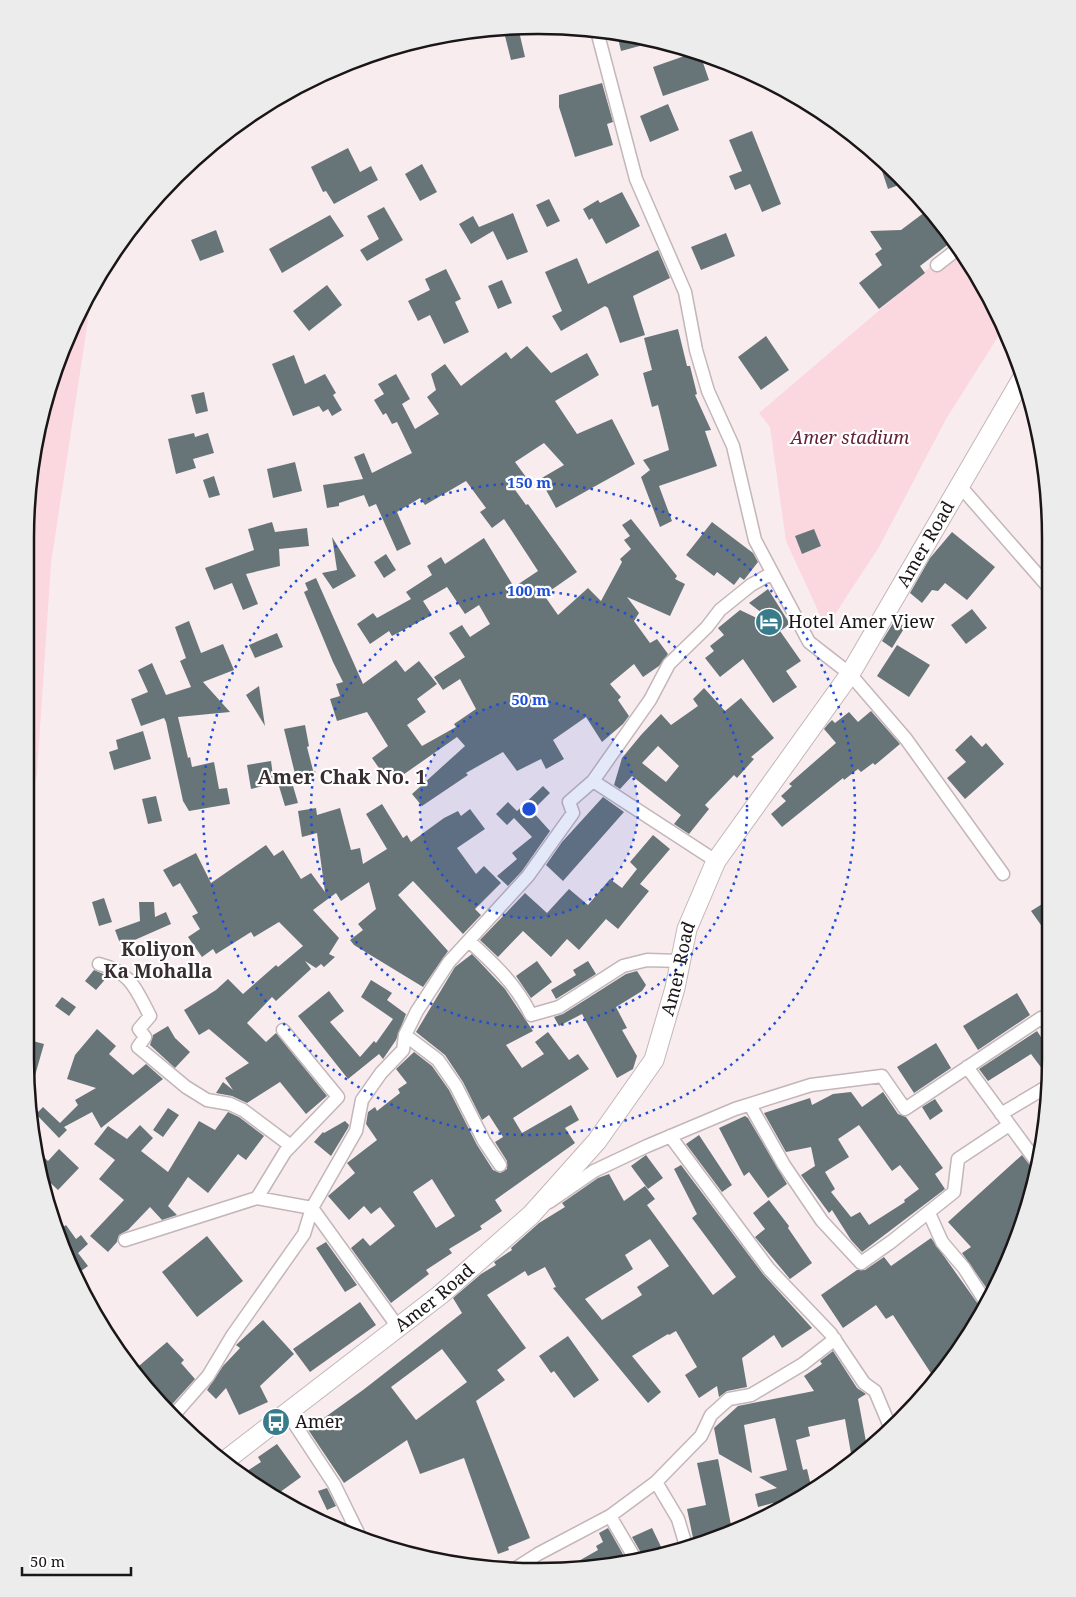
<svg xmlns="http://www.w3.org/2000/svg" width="1076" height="1597" font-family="'Noto Serif',serif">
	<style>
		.green { fill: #fbd7df }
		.building { fill: #687578; fill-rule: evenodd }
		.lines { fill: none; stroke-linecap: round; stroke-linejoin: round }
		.street-casing { stroke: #c3b6b9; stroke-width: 15 }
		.secondary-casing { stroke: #c3b6b9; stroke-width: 21 }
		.street { stroke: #fff; stroke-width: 12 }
		.secondary { stroke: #fff; stroke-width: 19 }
		.ring { fill: none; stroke: #1d4ed8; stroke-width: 2.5; stroke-dasharray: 2.5 5 }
		.labels { text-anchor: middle; stroke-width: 4.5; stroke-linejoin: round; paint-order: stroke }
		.park-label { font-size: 18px; font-style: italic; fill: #642239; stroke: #fff }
		.street-label { font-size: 18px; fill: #1a1516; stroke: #fff }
		.poi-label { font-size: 18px; fill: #1a1516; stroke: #fff; text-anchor: start }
		.neighbourhood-label { font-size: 19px; font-weight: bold; fill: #382e31; stroke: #fff }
		.quarter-label { font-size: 20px; font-weight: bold; fill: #382e31; stroke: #fff }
		.rim { fill: none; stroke: #1a1516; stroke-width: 2.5 }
		.centre { fill: #1d4ed8; stroke: #fff; stroke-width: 2.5 }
		.ring-label { font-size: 15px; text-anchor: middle; font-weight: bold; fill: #1d4ed8; stroke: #fff; stroke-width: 4.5; stroke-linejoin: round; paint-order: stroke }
	</style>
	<rect width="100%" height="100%" fill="#f9ecef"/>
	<path class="green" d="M957 244 964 253 1004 327 946 419 879 547 826 628 786 541 770 427 759 413Z
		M93 287 51 563 37 774 27 810 25 538 35 438 78 311Z"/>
	<path class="building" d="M518 27 525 57 511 60 503 28Z
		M633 34 638 35 658 41 621 51 618 38Z
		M696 52 700 54 709 80 663 96 653 67Z
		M602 83 613 122 607 124 613 145 575 157 559 107V95Z
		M668 104 679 130 650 142 640 116Z
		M752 131 781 204 762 212 750 184 735 190 729 176 742 171 729 140Z
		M348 148 360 172 371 166 378 180 334 204 326 191 323 192 311 167Z
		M877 156 901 175 907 182 888 189Z
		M422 164 437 192 420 201 405 174Z
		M622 192 640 226 606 244 592 218 589 220 583 209 598 200 600 203Z
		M549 199 560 221 547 227 536 205Z
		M384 207 403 240 367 261 360 250 379 239 367 216Z
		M929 209 954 240 920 266 925 273 879 309 859 283 882 265 875 254 882 249 870 231 901 230Z
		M513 213 528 252 507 260 493 231 471 244 459 224 473 216 479 227Z
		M330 215 344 236 282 273 269 249Z
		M216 230 224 252 200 261 191 240Z
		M726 233 735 256 701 270 691 247Z
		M658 250 670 278 633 296 645 335 620 343 608 308 605 306 561 331 552 316 562 311 545 272 577 258 588 284Z
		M446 269 461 299 455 302 469 332 444 344 430 315 418 321 408 301 430 290 425 279Z
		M502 280 512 303 498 309 488 286Z
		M327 285 342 305 309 331 293 311Z
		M678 329 687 366H690L697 394 695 395 711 430 705 431 717 466 659 486 672 521 660 527 641 477 650 470 643 460 669 450 658 405 652 407 643 373 652 370 644 338Z
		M766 336 789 370 761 390 738 357Z
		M527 346 551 373 587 353 599 375 555 401 577 434 612 419 635 464 556 508 540 479 564 465 544 443 515 462 526 477 513 487 526 505 528 504 577 572 544 595 558 615 588 588 601 601 622 562 620 559 631 549 624 540 630 536 622 525 631 519 677 576 675 579 685 584 670 616 627 597 639 613 634 621 650 643 657 639 668 654 659 666 643 677 634 664 610 684 621 697 618 700 629 716 623 724 602 742 586 717 553 740 564 759 546 769 541 759 517 771 503 752 466 773 468 775 422 806 412 794 465 746 457 737 390 784 372 758 388 746 367 712 337 721 330 699 340 696 336 684 343 682 333 662 304 592 308 590 305 583 316 578 363 684 396 660 405 672 419 661 437 684 417 699 426 712 407 725 422 746 456 727 454 724 476 709 460 679 443 690 434 677 465 657 449 633 462 625 470 637 490 624 479 605 465 614 447 587 423 601 432 615 392 636 389 631 370 644 357 624 373 613 377 618 411 599 406 592 432 575 427 566 441 557 445 564 484 538 514 587 538 571 504 519 492 528 480 512 486 508 466 481 425 505 420 498 397 512 411 544 397 551 376 504 369 507 364 495 339 503V506L327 508 323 485 363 479 354 457 364 453 372 473 412 453 397 422 392 424 386 413 383 415 374 400 384 394 378 384 396 374 410 399 402 404 415 429 439 414 427 397 436 390 431 374 445 364 461 386 506 352 511 359Z
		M294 355 305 384 325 374 336 393 333 395 342 410 332 416 328 409 323 412 319 406 293 416 272 364Z
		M204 392 208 411 196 414 191 395Z
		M194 433 195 437 208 433 214 453 193 459 196 468 176 474 168 439Z
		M295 462 302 491 273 498 267 469Z
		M214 476 220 495 209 498 203 480Z
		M272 522 275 532 307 528 309 546 279 549 280 566 246 574 258 604 243 610 232 583 214 590 205 568 254 550 248 529Z
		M712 522 753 553 758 562 744 580 740 577 734 585 717 572 714 576 686 555Z
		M814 529 821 546 802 554 795 536Z
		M952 532 995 567 967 600 945 583 938 591 932 590 922 603 910 593 930 558Z
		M332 537 356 576 333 589 322 573 337 570Z
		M386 554 396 570 384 578 374 562Z
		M768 589 790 624 780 631 801 661 786 671 797 687 773 703 743 659 720 677 705 658 714 651 710 646 724 635 718 628 740 610 763 621 766 616 749 603Z
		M972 609 987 628 966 644 951 625Z
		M895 620 905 627 892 648 882 641Z
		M189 621 201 653 223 644 234 670 203 682 230 712 178 717 188 758 190 757 192 767 214 762 219 789 227 788 230 804 189 811 183 801 166 722 164 718 141 726 131 699 148 692 138 670 152 663 166 695 191 687 180 661 186 658 175 627Z
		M277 633 283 647 255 658 249 645Z
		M897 645 930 665 909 697 877 676Z
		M259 686 265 726 246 695Z
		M704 688 725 711 741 698 774 738 751 757 754 759 737 778 734 775 705 805 709 809 689 834 674 824 681 815 632 776 620 789 614 785 622 758 641 735 661 714 671 725 698 706 693 699ZM658 746 679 766 666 782 642 763Z
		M871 711 900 744 875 765 873 763 861 772 858 769 844 780 843 778 782 827 771 814 786 801 781 796 792 786 789 784 836 743 824 729 828 724 832 720 835 723 849 712 858 722Z
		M305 725 309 746 307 747 315 778 297 782 284 729Z
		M143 731 151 759 114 770 109 752 118 749 116 740Z
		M971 735 982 747 986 743 1004 764 965 799 947 778 966 762 955 750Z
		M271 761 274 783 251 789 247 765Z
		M291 779 298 803 285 806 278 783Z
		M543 786 550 793 532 811 550 831 522 871 508 886 497 876 517 859 512 853 532 837 514 818 507 825 496 814 508 802 517 811Z
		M156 796 162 821 148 824 142 799Z
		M603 797 624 812 563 881 546 865 562 842Z
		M382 804 403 838 407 835 411 842 444 818 458 811 461 816 470 809 485 829 457 848 476 874 484 866 501 883 475 909 481 915 463 934 413 881 398 895 448 951 423 987 354 945 350 940 363 930 358 924 376 909 369 882 341 901 336 893 313 910 339 938 329 954 335 957 324 967 321 964 316 968 305 961 311 969 276 1001 272 997 247 1023 266 1042 276 1033 327 1096 306 1114 280 1082 247 1103 232 1096 216 1093 223 1082 233 1090 225 1078 249 1063 209 1029 199 1035 184 1010 216 990 228 979 243 994 276 965 278 967 303 946 279 922 254 937 251 932 216 954 213 949 202 957 188 937 200 929 192 916 198 913 180 883 173 887 163 870 196 853 211 883 266 845 274 856 283 850 301 879 311 873 325 892 317 833 302 837 298 811 316 808 317 815 340 808 351 850 360 848 363 864 387 849 366 814Z
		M653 835 670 849 640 884 649 891 618 929 606 919 579 950 567 939 551 957 523 931 498 957 480 940 525 893 547 913 569 889 588 905 610 879 622 888 637 869 630 862Z
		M104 898 112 922 99 926 92 902Z
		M1047 901 1051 907V939L1031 911Z
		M139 902H154L155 917 166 912 171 924 121 946 115 930 140 921Z
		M472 954 505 989 533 1031 506 1045 522 1068 544 1054 535 1042 548 1032 569 1060 578 1054 589 1069 513 1118 522 1133 571 1105 579 1120 565 1128 575 1143 495 1200 502 1211 480 1226 482 1229 449 1249 452 1253 426 1270 429 1274 391 1303 351 1248 363 1238 370 1246 395 1226 380 1207 371 1214 364 1206 349 1220 328 1196 355 1173 347 1163 377 1140 366 1124 368 1112 375 1107 377 1111 400 1093 398 1089 407 1083 396 1069 414 1052 432 1066 449 1090 477 1145 493 1170 500 1173 507 1169V1161L495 1142 503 1137 489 1115 482 1120 463 1082 445 1055 416 1032 455 967ZM432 1179 455 1216 436 1228 413 1192Z
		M537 961 552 982 531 998 516 976Z
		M588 961 596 974 556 999 551 990 576 975 573 970Z
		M94 970 108 976 96 990 85 981Z
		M637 971 646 985 642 991 616 1007 627 1028 622 1030 637 1056 633 1069 617 1078 582 1014 559 1026 554 1017 563 1014 626 974Z
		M371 980 392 993 387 1000 406 1014 396 1040 383 1059 379 1054 348 1079 298 1016 329 991 344 1011 330 1022 360 1057 374 1041 376 1043 393 1019 361 997Z
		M1017 993 1030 1015 978 1050 963 1026Z
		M62 997 76 1007 69 1016 55 1006Z
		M168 1026 175 1038 190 1052 175 1068 150 1045 153 1035Z
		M97 1029 116 1046 109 1054 133 1075 146 1064 163 1079 101 1128 92 1112 64 1127 67 1130 59 1138 36 1114 43 1107 60 1123 78 1105 75 1100 96 1088 67 1079 75 1055Z
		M1037 1031 1051 1052 1049 1078 1031 1054 988 1081 979 1069Z
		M29 1040 44 1044 32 1086 29 1085Z
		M936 1043 951 1068 914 1093 897 1067Z
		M851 1092 862 1107 883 1092 898 1114 906 1117 943 1168 935 1174 945 1189 862 1252 851 1240 832 1210 829 1213 801 1175 815 1166 811 1147 786 1152 764 1113 810 1098 812 1105 833 1094ZM859 1125 892 1171 900 1165 919 1189 904 1200 905 1202 869 1225 860 1212 851 1217 831 1192 835 1189 825 1172 849 1157 838 1139Z
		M935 1099 943 1111 930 1120 922 1107Z
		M168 1108 179 1115 163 1137 153 1130Z
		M228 1112 239 1117 264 1136 246 1160 238 1154 208 1193 188 1177 168 1206 177 1215 162 1220 150 1207 128 1230 119 1235 117 1242 108 1252 90 1236 124 1200 99 1179 115 1160 94 1144 108 1126 127 1139 140 1125 153 1138 141 1151 168 1172 199 1121 215 1130Z
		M745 1116 748 1118 787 1184 768 1198 749 1172 744 1176 719 1128Z
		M345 1121 349 1125 348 1128 331 1156 314 1142 323 1132 324 1133Z
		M699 1135 732 1185 722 1192 686 1144Z
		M34 1148 48 1161 59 1149 79 1168 58 1190 41 1174Z
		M646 1155 663 1178 648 1189 631 1166Z
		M1022 1155 1036 1173 998 1286 992 1296 962 1253 971 1247 948 1222Z
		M681 1165 763 1274 812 1328 782 1348 774 1335 742 1358 747 1387 727 1391 719 1397 717 1386 699 1398 685 1375 697 1367 676 1331 669 1335 668 1334 632 1356 661 1392 648 1403 553 1288 556 1287 545 1267 528 1276 525 1271 487 1295 526 1348 497 1370 505 1380 476 1401 530 1538 508 1547 509 1550 498 1554 464 1458 420 1474 407 1440 344 1483 305 1425 313 1419 317 1423 363 1390 462 1313 453 1298 481 1274 496 1265 494 1262 512 1250 511 1248 539 1223 565 1207 562 1203 598 1178 609 1174 624 1201 645 1186 655 1199 647 1205 713 1295 736 1277 692 1218 697 1214 674 1169ZM650 1239 669 1266 637 1287 642 1295 602 1320 585 1299 633 1269 625 1255ZM442 1349 467 1382 416 1420 391 1387Z
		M769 1200 789 1226 788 1228 812 1263 790 1279 755 1237 765 1229 753 1213Z
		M66 1225 76 1239 81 1235 88 1244 78 1253 88 1266 77 1274 56 1232Z
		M207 1236 243 1281 197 1317 162 1272Z
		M931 1238 983 1311 945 1371 936 1381 893 1315 886 1319 876 1305 843 1328 821 1295 857 1270H865L884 1257 891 1266Z
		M326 1242 357 1285 345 1292 316 1248Z
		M360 1302 376 1325 310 1372 293 1349Z
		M263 1320 294 1354 260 1386 268 1402 239 1415 226 1388 216 1399 207 1390 223 1366 240 1348 236 1345Z
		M568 1336 599 1380 574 1398 554 1371 551 1373 539 1356Z
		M167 1342 184 1360 181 1363 195 1379 166 1411 133 1371Z
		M833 1351 857 1388 866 1394 858 1399 867 1447 852 1459 845 1419 808 1427 810 1436 796 1440 803 1470 807 1469 812 1490 794 1503 775 1512 773 1503 758 1507 755 1494 777 1488 759 1477 787 1470 775 1418 744 1425 752 1473 719 1454 714 1428 738 1406 814 1391 804 1376 822 1364 820 1361Z
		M277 1444 301 1477 276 1495 241 1475 261 1462 258 1457Z
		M718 1459 732 1530 693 1538 687 1509 706 1505 697 1463Z
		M327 1488 336 1506 327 1510 318 1491Z
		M608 1528 628 1563 568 1567 598 1550 596 1546 603 1542 599 1533Z
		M652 1528 665 1555 645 1560 632 1537Z"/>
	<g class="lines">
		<g class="street-casing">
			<path id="street" d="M597 31 636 179 685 292 696 350 708 391 733 446 755 540 809 642 850 674 906 739 1003 874
				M937 265 960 247
				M960 486 1051 590
				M593 781 716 861
				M469 941C494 964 516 984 531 1015L559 1007 623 966 647 960 681 961
				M99 964C131 972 136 989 150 1016L139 1029 145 1037 138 1047 186 1087 207 1100 230 1104 243 1110 291 1146
				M405 1035 438 1060 456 1086 484 1141 500 1165
				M967 1067 1039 1165
				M750 1105 784 1165 822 1221 861 1263 891 1242 954 1192 958 1159 1009 1125
				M1001 1114 1048 1086
				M670 1136 769 1269 831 1334 864 1383 875 1391 891 1429
				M257 1198 285 1152 338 1097 283 1030
				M549 1202 594 1171 647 1146 735 1109 811 1085 882 1076 905 1109 1041 1018 1051 1025
				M929 1213 942 1242 964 1268 987 1304
				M125 1240 257 1198 312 1208 398 1327
				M288 1414 334 1484 361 1539
				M172 1417 208 1376 232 1336 304 1234 312 1208 356 1131 362 1100 381 1073 403 1050 405 1035 417 1011 449 962 528 876 573 813 569 802 593 781 650 700 669 664 707 627 720 610 751 585 772 573
				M656 1482 678 1519 687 1549
				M610 1516 637 1562
				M513 1570 538 1554 610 1516 656 1482 701 1436 711 1415 729 1399 751 1395 803 1364 835 1339"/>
		</g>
		<g class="secondary-casing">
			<g id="secondary">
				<path id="s1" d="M222 1463 440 1295 531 1215 597 1141 654 1060 675 988 687 929 716 861 850 674 1023 377"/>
			</g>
		</g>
		<use href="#street" class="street"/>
		<use href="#secondary" class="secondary"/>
	</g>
	<circle cx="529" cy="809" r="109" fill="#1d4ed8" fill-opacity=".12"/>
	<g class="ring">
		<circle cx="529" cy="809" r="109"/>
		<circle cx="529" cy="809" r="218"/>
		<circle cx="529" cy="809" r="326"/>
	</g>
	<defs>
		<g id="hotel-disc" transform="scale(1.4375)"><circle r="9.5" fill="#387c8c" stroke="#fff"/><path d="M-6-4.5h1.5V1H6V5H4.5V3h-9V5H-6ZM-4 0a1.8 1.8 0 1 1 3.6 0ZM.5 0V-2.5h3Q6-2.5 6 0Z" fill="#fff"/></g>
		<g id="bus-disc" transform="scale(1.4375)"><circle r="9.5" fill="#387c8c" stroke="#fff"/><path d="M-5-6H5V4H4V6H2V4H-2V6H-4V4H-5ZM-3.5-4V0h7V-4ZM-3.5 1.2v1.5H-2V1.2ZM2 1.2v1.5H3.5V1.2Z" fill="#fff"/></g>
	</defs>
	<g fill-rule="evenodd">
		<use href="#hotel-disc" x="769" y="622"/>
		<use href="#bus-disc" x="276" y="1422"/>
	</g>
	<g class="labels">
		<g class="park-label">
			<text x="850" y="444">Amer stadium</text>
		</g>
		<g class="street-label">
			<text dy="6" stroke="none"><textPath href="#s1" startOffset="1184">Amer Road</textPath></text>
			<text dy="6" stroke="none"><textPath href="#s1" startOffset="689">Amer Road</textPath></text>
			<text dy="6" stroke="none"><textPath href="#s1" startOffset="269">Amer Road</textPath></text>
		</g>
		<g class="poi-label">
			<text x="788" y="628">Hotel Amer View</text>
			<text x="295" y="1428">Amer</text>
		</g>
		<g class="neighbourhood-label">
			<text x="158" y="956">Koliyon<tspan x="158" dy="22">Ka Mohalla</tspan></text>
		</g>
		<g class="quarter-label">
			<text x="342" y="784">Amer Chak No. 1</text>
		</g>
	</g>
	<path d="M0 0H1076V1597H0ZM538 34H538A504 504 0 0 1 1042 538V1059A504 504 0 0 1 538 1563H538A504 504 0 0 1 34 1059V538A504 504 0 0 1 538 34Z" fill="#edecec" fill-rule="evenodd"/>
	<path class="rim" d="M538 34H538A504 504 0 0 1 1042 538V1059A504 504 0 0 1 538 1563H538A504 504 0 0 1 34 1059V538A504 504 0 0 1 538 34Z"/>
	<circle cx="529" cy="809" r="8" class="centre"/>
	<g class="ring-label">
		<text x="529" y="488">150 m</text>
		<text x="529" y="596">100 m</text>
		<text x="529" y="705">50 m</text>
	</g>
	<path d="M22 1567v8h109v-8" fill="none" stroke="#1a1516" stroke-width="2.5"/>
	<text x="30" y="1567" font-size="15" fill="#1a1516" stroke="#ffffff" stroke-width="4" paint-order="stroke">50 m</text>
</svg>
